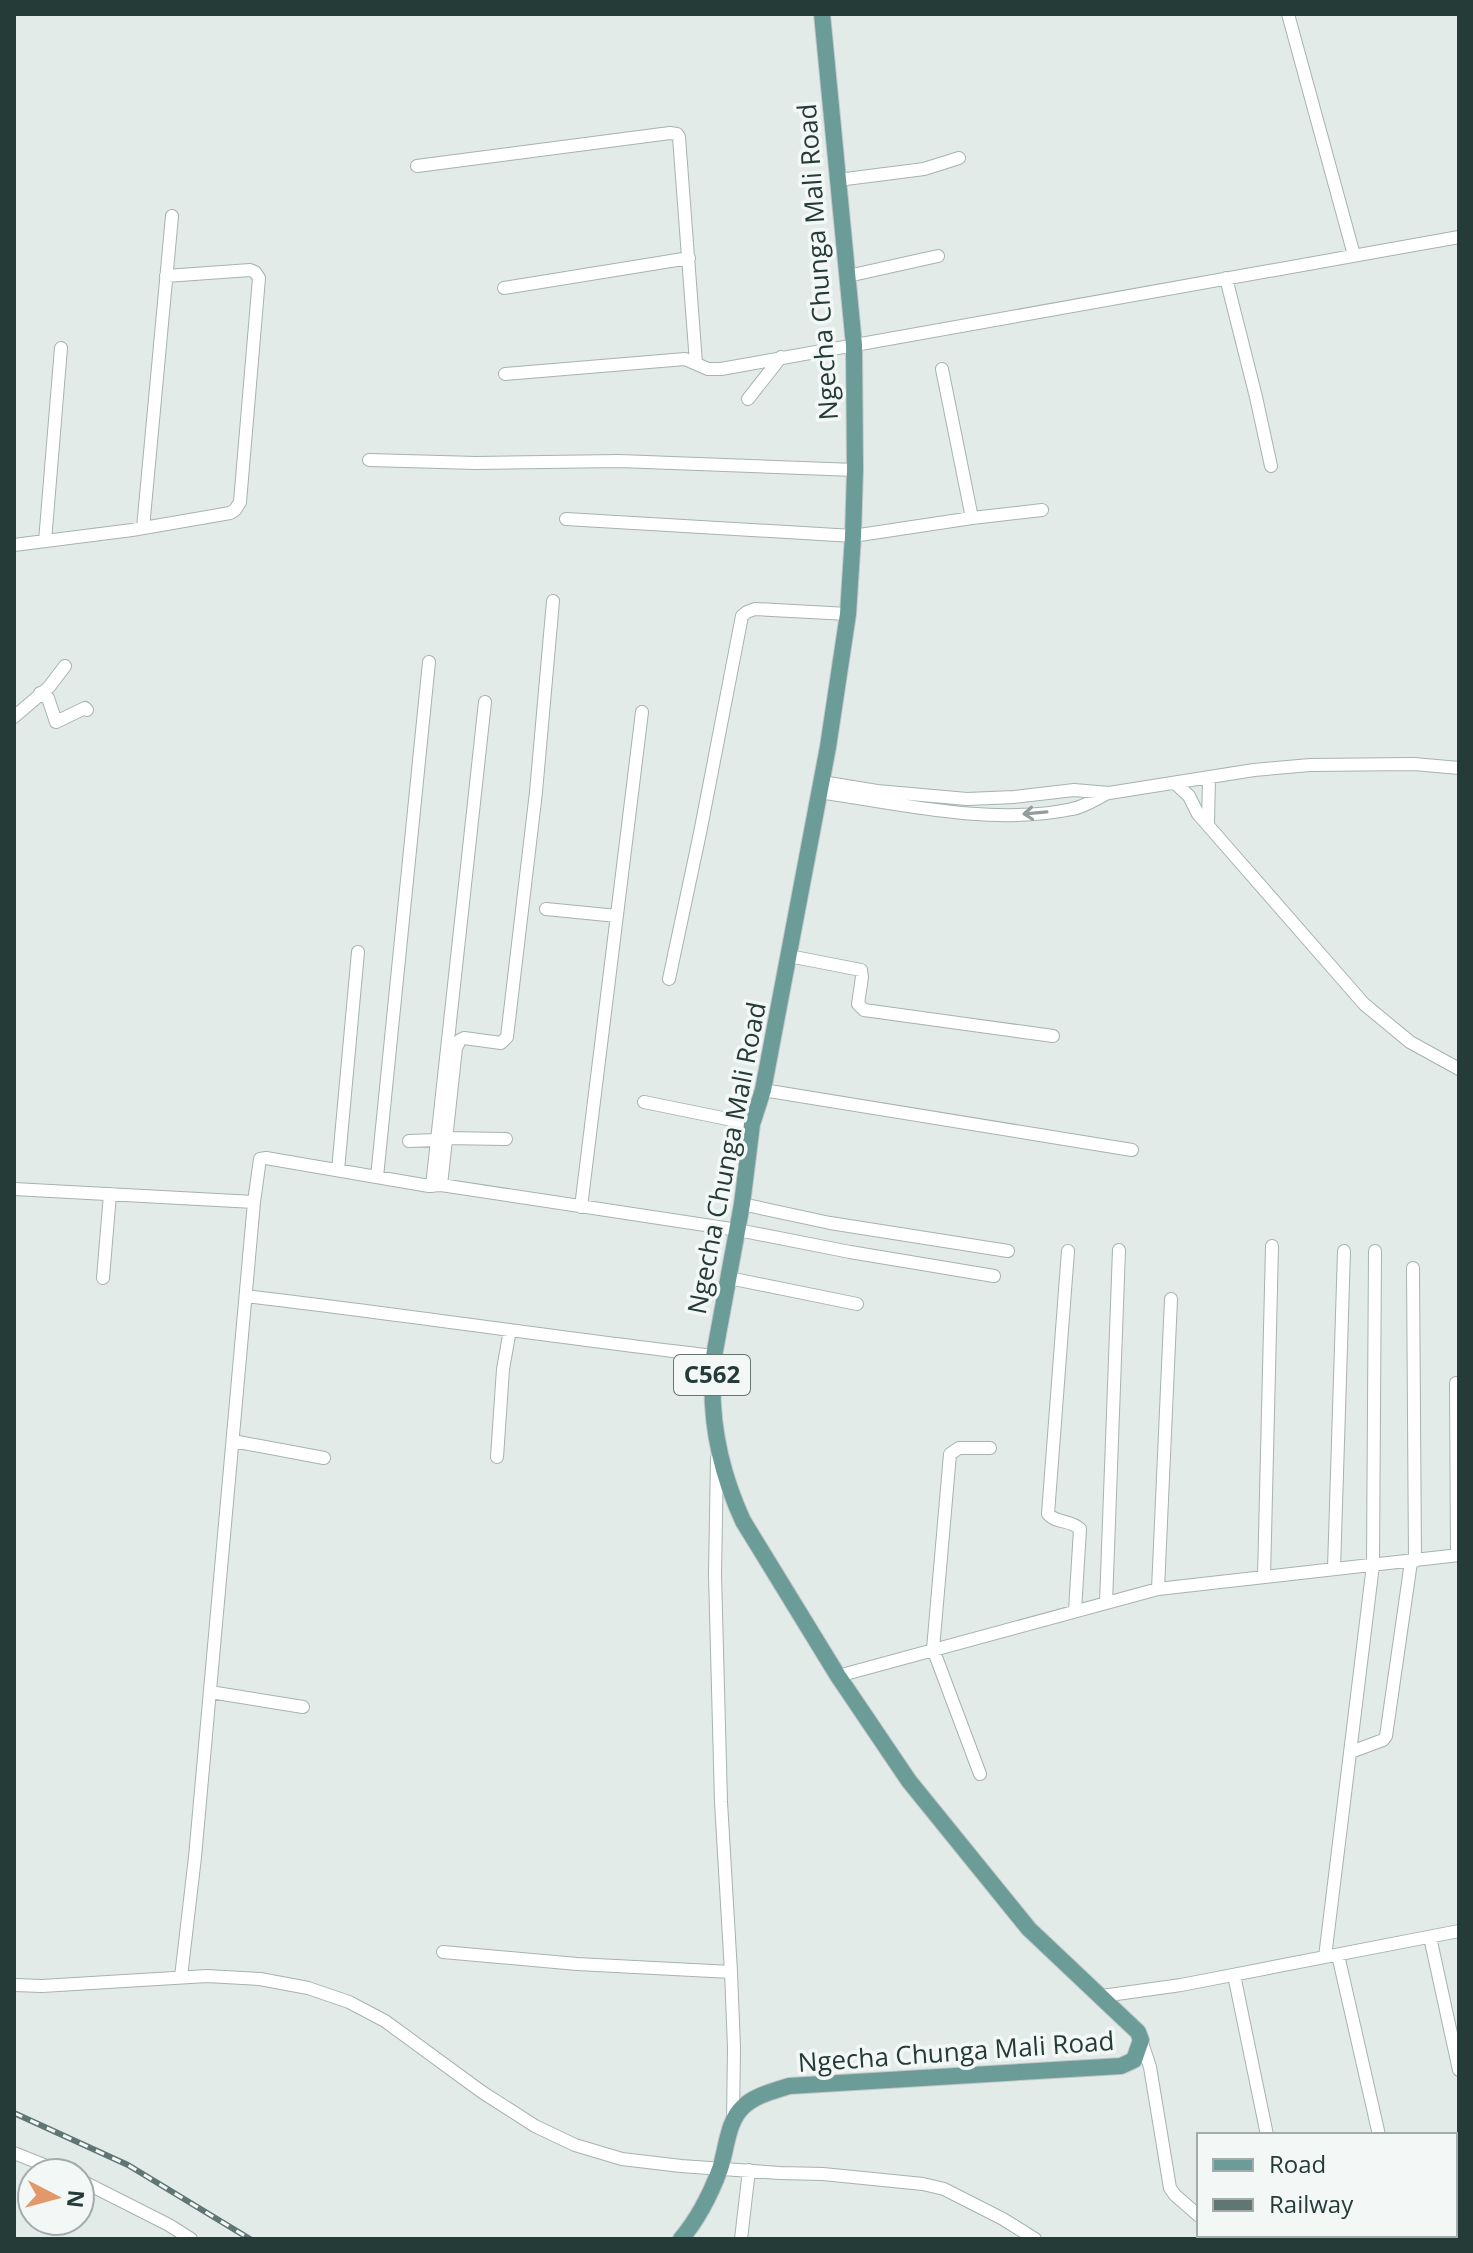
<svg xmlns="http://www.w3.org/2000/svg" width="1473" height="2253" font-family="'Open Sans',sans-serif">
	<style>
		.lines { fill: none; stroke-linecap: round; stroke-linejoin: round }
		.minor-casing { stroke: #a6b3b0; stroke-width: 14 }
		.major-casing { stroke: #c2c8c7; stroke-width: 18 }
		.minor { stroke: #fff; stroke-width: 12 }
		.major { stroke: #6c9c97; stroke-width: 16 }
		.rail-casing { stroke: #5f7673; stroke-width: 6 }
		.rail { stroke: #f3f8f7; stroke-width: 3; stroke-dasharray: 9; stroke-linecap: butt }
		.oneway { stroke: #929d9c }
		.labels { text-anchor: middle; stroke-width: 7; stroke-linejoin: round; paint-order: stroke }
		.shield { fill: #f3f8f7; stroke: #637471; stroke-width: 2 }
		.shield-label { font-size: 24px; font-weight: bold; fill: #253b38 }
		.street-label { font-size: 26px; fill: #253b38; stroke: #f3f8f7 }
	</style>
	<rect width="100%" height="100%" fill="#e3ebe9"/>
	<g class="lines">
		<g class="minor-casing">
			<path id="minor" d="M1288 14 1354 255
				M417 166 670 133 677 134 679 137 696 363
				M838 180 924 169 959 158
				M848 276 938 256
				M1226 278 1256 397 1271 466
				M504 288 689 258
				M942 369 972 518
				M505 374 685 359 708 369H721L1459 237
				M748 399 781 357
				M369 460 476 463 619 461 855 470
				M566 519 853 536 972 518 1042 510
				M143 528 172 216
				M45 541 61 348
				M14 545 132 530 230 513 235 510 240 502 259 278 255 272 250 270 166 276
				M40 693 48 698 56 722 85 708 87 710
				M14 717 49 687 65 666
				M822 782 877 791 967 799 1014 797 1074 790 1109 793 1254 770 1310 765 1414 764 1459 768
				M1175 783 1189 796 1198 814 1364 1004 1410 1042 1459 1069
				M820 792C899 804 994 826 1072 809 1084 807 1096 799 1106 794
				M1208 823 1209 777
				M546 909 617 916
				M789 956 861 970 862 977 858 1004 864 1010 1053 1036
				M669 979 700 833 742 616 747 612 755 609 848 614
				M763 1090 1132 1150
				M644 1102 752 1124
				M446 1138 506 1139
				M409 1141 436 1140
				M338 1170 358 952
				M377 1177 429 662
				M441 1185 456 1048 460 1040 464 1038 501 1043 507 1037 536 792 553 601
				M432 1186 485 702
				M14 1189 254 1202
				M742 1204 830 1223 1008 1251
				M581 1207 642 712
				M1068 1251 1048 1514C1057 1524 1070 1519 1080 1529L1075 1611
				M1413 1268 1415 1561
				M103 1278 110 1194
				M729 1278 857 1304
				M246 1296C402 1314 557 1338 714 1356
				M1456 1383 1457 1555
				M233 1441 324 1458
				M497 1457 503 1369 510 1330
				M717 1458 715 1575 721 1802 731 1972 734 2048 733 2119
				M1334 1569 1344 1251
				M1264 1577 1272 1246
				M1158 1589 1171 1299
				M1106 1603 1119 1250
				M838 1676 1158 1589 1459 1555
				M210 1692 303 1707
				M1351 1752 1383 1740 1386 1736 1411 1562
				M980 1774 933 1649 950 1454 959 1448H990
				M1430 1937 1459 2070
				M443 1952 577 1964 731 1972
				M1338 1955 1379 2135
				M1325 1957 1373 1565 1375 1251
				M1234 1975 1267 2135
				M181 1977 195 1857 254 1202 260 1159 266 1158 429 1186 441 1185 738 1230 850 1252 994 1276
				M14 1985 42 1986 207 1976 260 1979 308 1988 349 2002 385 2021 482 2092 535 2126 575 2145 622 2159 681 2166 780 2173 823 2174 923 2184 944 2189 1003 2219 1035 2239
				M1102 1996 1181 1985 1459 1931
				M1141 2040 1150 2067 1170 2188 1175 2195 1199 2216
				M14 2153 64 2173
				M80 2180 169 2225 191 2239
				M1215 2235 1217 2239
				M1291 2235 1292 2239
				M1401 2235V2239
				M741 2239 749 2170"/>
		</g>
		<g class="major-casing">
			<path id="major" d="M681 2239C698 2219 711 2193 720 2169 727 2148 727 2121 744 2106 756 2095 774 2091 789 2086L1121 2066 1134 2060 1141 2040 1138 2032 1029 1929 909 1781 838 1676 743 1521C719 1469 708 1414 714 1356L742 1204 752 1124 763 1090 828 747 848 614 853 536 855 470 854 345 822 14"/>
		</g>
		<use href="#minor" class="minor"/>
		<use href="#major" class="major"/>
		<g class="rail-casing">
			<path id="rail" d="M14 2113 128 2165 250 2239"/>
		</g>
		<use href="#rail" class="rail"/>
	</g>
	<defs><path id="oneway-shaft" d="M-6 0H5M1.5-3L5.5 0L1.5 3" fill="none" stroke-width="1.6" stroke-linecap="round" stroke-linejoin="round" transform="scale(2)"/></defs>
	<use class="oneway" href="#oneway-shaft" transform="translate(1035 813) rotate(175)"/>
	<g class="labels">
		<rect class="shield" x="674" y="1355" width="76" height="40" rx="6"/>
		<g class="shield-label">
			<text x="712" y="1383">C562</text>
		</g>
		<g class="street-label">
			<text transform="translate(818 262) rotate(-94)" y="9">Ngecha Chunga Mali Road</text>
			<text transform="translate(727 1158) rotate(-79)" y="9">Ngecha Chunga Mali Road</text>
			<text transform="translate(956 2052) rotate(-4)" y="9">Ngecha Chunga Mali Road</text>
		</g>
	</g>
	<rect width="1473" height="2253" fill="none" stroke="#253b38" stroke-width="32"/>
	<rect x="1197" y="2133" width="260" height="104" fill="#f3f8f7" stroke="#a1acab" stroke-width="2"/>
	<rect x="1213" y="2159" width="40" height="12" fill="#6c9c97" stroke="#a1acab" stroke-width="2"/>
	<text x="1269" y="2173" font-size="24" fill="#253b38">Road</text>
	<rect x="1213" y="2199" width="40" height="12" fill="#5f7673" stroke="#a1acab" stroke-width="2"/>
	<text x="1269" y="2213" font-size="24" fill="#253b38">Railway</text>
	<g transform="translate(56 2197) rotate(96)"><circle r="38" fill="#f3f8f7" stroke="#a1acab" stroke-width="2"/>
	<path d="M0-6L14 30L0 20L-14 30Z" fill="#e39869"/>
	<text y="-12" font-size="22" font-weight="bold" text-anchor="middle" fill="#253b38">N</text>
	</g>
</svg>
